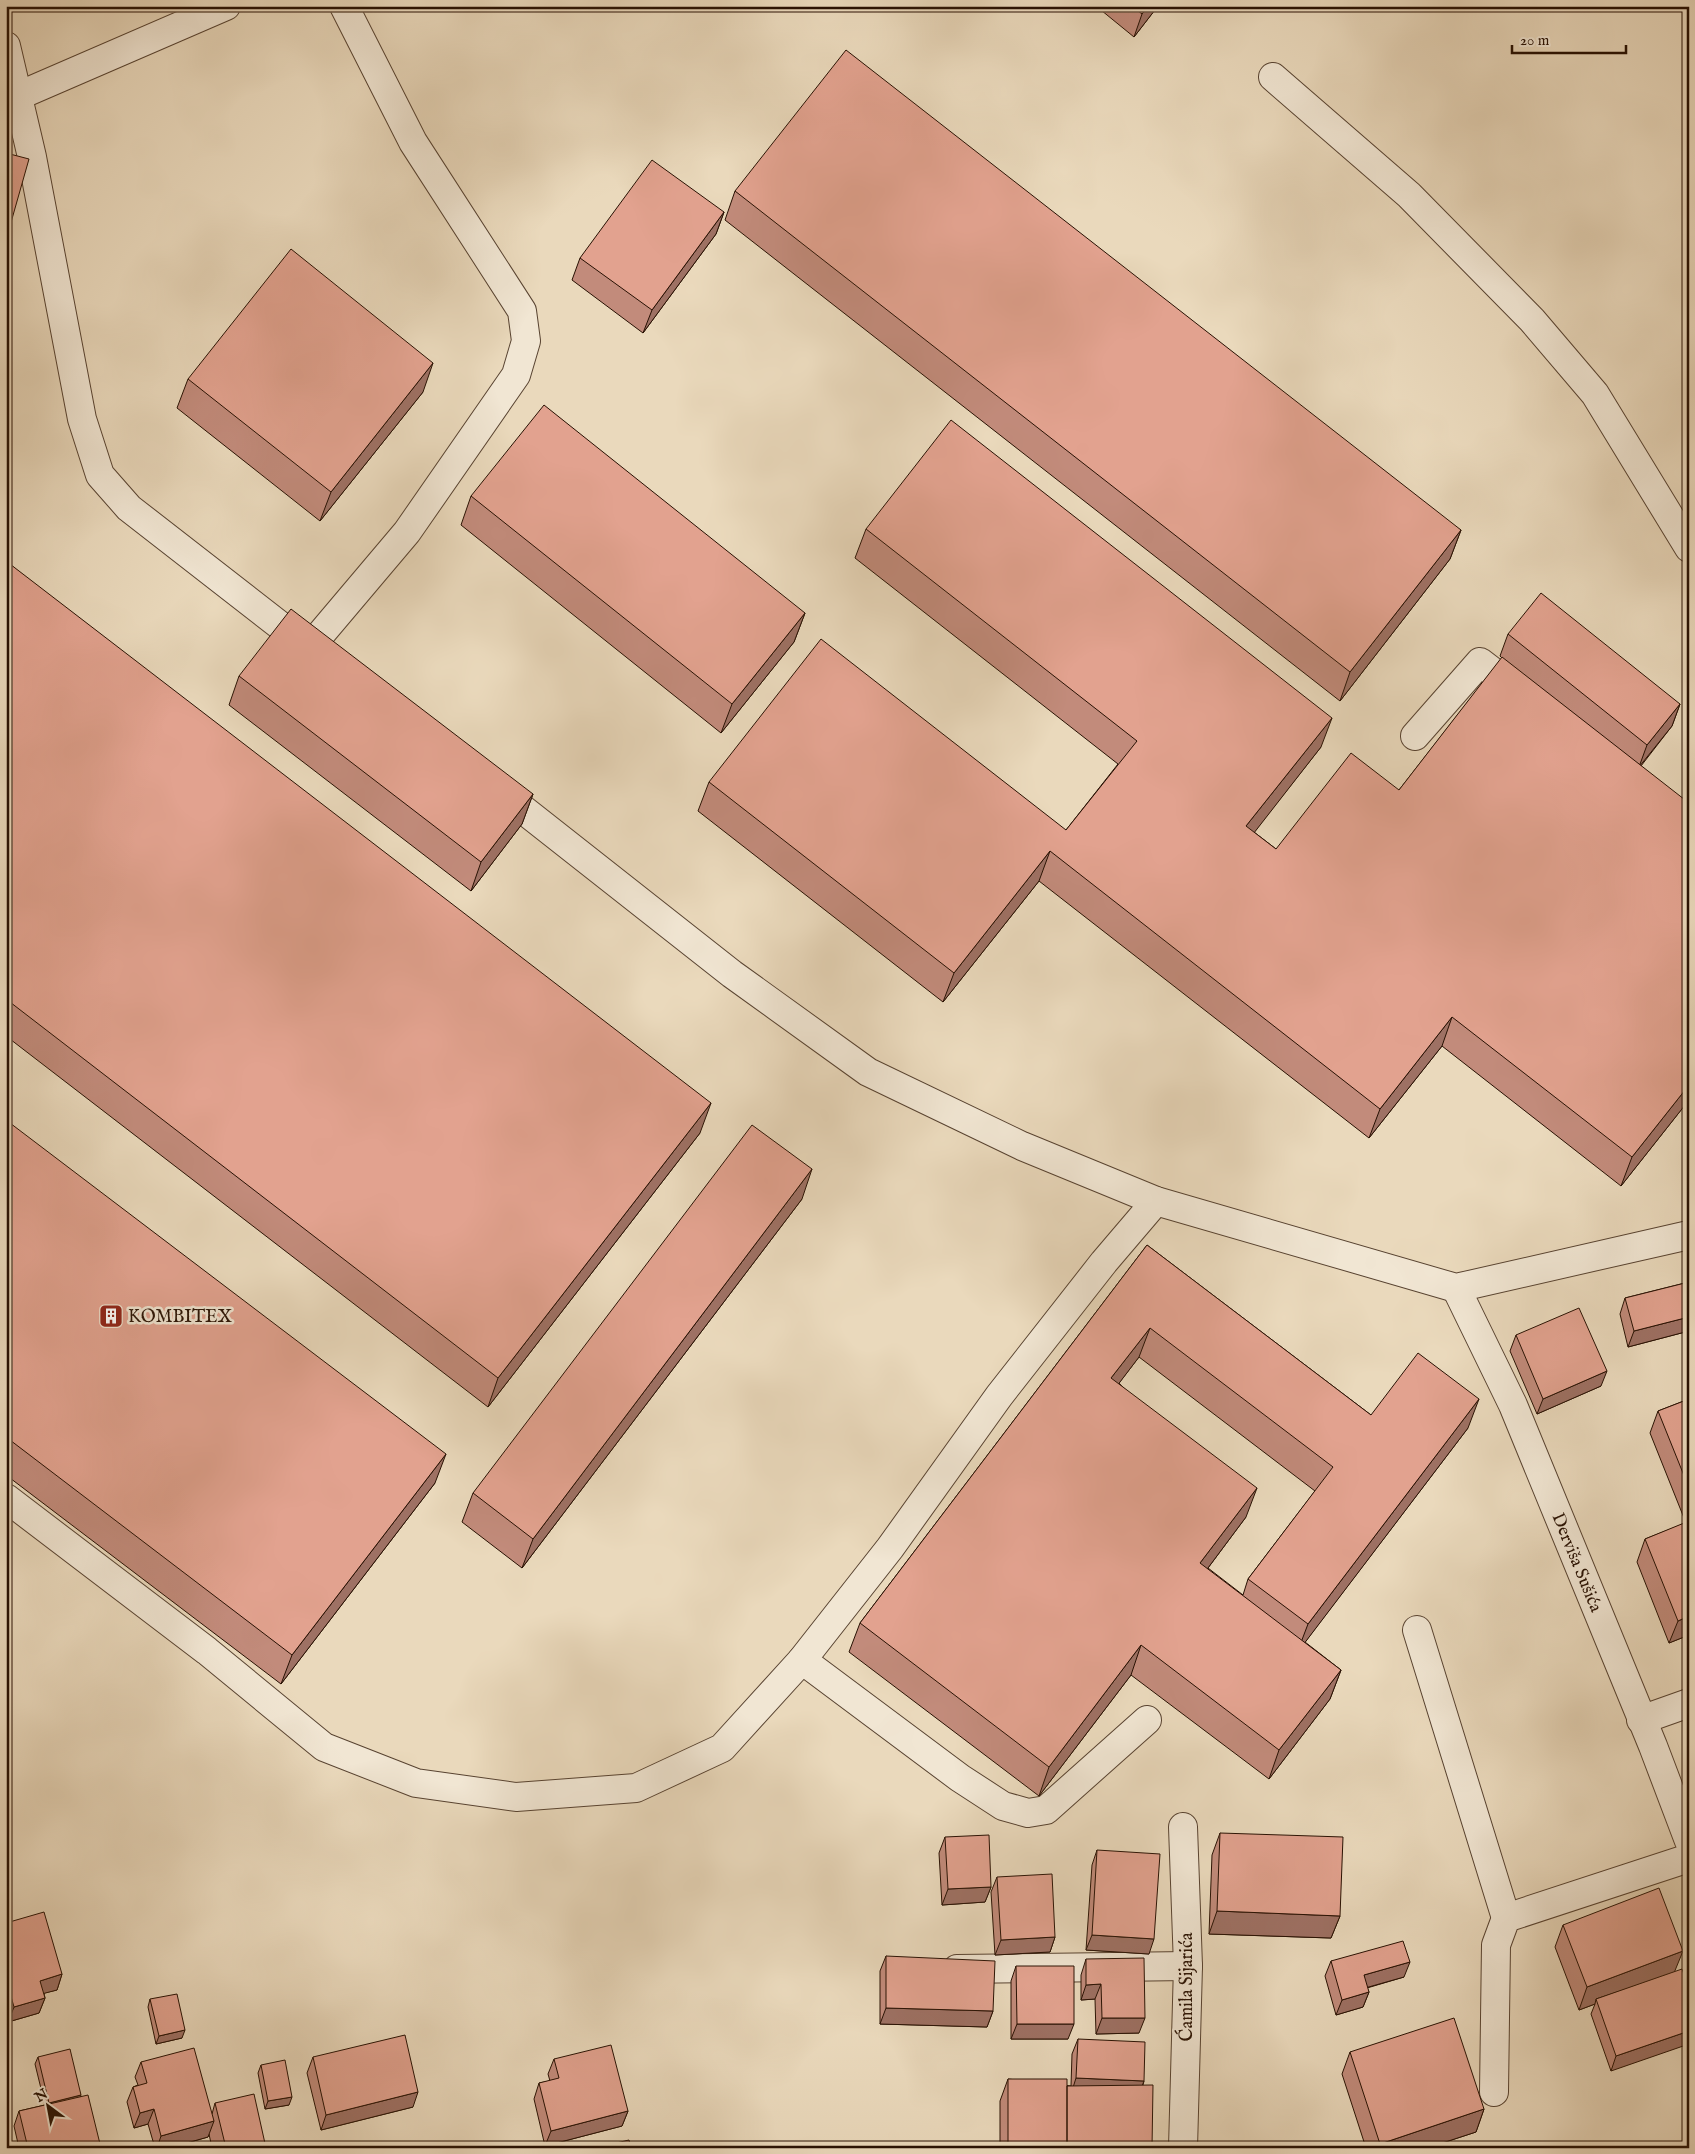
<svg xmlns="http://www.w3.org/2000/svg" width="1695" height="2154" font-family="'IM FELL English',serif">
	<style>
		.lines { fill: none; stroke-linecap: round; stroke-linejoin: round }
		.minor-casing { stroke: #584331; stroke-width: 30 }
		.minor { stroke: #f1e6d3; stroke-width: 28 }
		.wall { fill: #c28b7b; stroke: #281103; fill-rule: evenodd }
		.shaded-wall { fill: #9e7164; stroke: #281103 }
		.building { fill: #e2a28f; stroke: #281103 }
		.labels { text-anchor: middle; stroke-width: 5; stroke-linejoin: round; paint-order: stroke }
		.poi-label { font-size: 18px; fill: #281103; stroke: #f1e6d3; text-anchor: start }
		.street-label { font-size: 18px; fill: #281103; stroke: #f1e6d3 }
	</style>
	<rect width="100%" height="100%" fill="#ead9bc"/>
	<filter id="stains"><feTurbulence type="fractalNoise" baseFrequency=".004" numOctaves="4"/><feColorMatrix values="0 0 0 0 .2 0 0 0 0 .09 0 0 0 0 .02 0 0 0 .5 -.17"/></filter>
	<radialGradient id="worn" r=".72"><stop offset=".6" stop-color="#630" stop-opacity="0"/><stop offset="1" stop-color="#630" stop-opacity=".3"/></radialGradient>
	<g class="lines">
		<g class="minor-casing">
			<g id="minor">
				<path d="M6 46 32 157 82 419 100 475 129 508 309 648"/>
				<path d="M1273 77 1409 195 1532 320 1595 394 1689 548"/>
				<path d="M18 96 226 6"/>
				<path d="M309 648 407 532 516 375 526 341 522 311 413 142 344 6"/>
				<path d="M1415 736 1480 662 1522 694"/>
				<path d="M497 789 732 974 868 1072 1022 1146 1156 1201 1456 1288 1689 1235"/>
				<path id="s1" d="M1456 1288 1513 1405 1653 1746 1689 1841"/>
				<path d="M6 1498 207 1651 324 1747 416 1783 516 1797 636 1788 722 1748 802 1660 890 1548 999 1396 1104 1262 1156 1201"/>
				<path d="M1417 1630 1506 1918"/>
				<path d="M802 1660 960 1778 1003 1806 1028 1813 1046 1810 1147 1720"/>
				<path d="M1641 1720 1689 1703"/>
				<path d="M1183 1827 1188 1966 1183 2148"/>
				<path d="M957 1969 1188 1966"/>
				<path d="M1494 2092 1496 1945 1506 1918 1689 1858"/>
			</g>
		</g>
		<use href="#minor" class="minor"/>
	</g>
	<path class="wall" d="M1096 6H1158L1134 37Z
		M735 191 1461 530 1450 559 1340 701 725 220Z
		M724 212 716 234 643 333 572 280 580 258Z
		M188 379 423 392 320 521 177 408Z
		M471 496 805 613 794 642 721 733 461 525Z
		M866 529 1321 747 1254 832 1276 849 1399 790 1502 658 1500 656 1508 634 1680 704 1672 726 1641 766 1689 1100 1621 1186 1442 1046 1369 1138 1039 881 943 1002 698 811 709 782 1066 830 1118 764 855 558Z
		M6 561 700 1133 488 1407 6 1036Z
		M239 676 533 794 522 824 471 891 229 705Z
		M6 1120 435 1483 281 1684 6 1475Z
		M802 1199 522 1568 462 1522 473 1493Z
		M1147 1245 1371 1415 1468 1428 1305 1642 1341 1670 1330 1699 1269 1779 1131 1675 1039 1796 849 1652 860 1623ZM1139 1357 1315 1491 1248 1579 1243 1595 1208 1568 1246 1517 1119 1383Z
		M1689 1282V1331L1628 1347 1620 1314 1625 1298Z
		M1516 1335 1601 1386 1537 1414 1510 1351Z
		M1689 1399V1635L1669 1643 1637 1562 1645 1539 1686 1523 1650 1433 1658 1411Z
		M1220 1833 1340 1916 1331 1938 1209 1934 1212 1855Z
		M945 1837 991 1887 985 1902 942 1905 939 1853Z
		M1097 1850 1149 1954 1086 1950 1092 1865Z
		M997 1877 1055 1937 1050 1952 995 1955 991 1892Z
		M6 1923 62 1974 57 1990 44 1993 45 1998 39 2013 8 2022 6 2015Z
		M1563 1925 1683 1951 1611 2071 1591 2014 1595 2004 1579 2010 1555 1947Z
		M886 1956 993 2011 987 2027 880 2024V1971Z
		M1086 1959 1139 2033 1096 2034 1095 1999 1081 2000V1975Z
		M1331 1961 1404 1977 1367 1988 1369 1992 1363 2007 1336 2015 1325 1976Z
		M1016 1966 1068 2039H1011V1981Z
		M150 1999 182 2038 156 2044 148 2007Z
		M1078 2039 1144 2081 1143 2085 1152 2148H1000V2101L1008 2079 1071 2086 1072 2054Z
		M1350 2052 1484 2109 1476 2132 1427 2148H1366L1342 2074Z
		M38 2057 81 2095 80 2096 101 2148H19L14 2126 19 2111 45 2105 35 2064Z
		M313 2057 413 2107 321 2130 307 2073Z
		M554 2059 628 2111 622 2126 545 2146 534 2099 539 2083 550 2081 548 2074Z
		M141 2062 212 2114 215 2103 266 2148H212L209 2134 208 2137 169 2148H155L148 2124 134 2128 127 2102 133 2087 138 2085 135 2077Z
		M261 2065 289 2105 265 2109 258 2073Z"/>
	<path class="shaded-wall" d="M1148 6H1158L1134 37 1142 14Z
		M724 212 716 234 643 333 652 310Z
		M433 363 423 392 320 521 331 492Z
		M1461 530 1450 559 1340 701 1350 672Z
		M805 613 794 642 721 733 732 704Z
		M1680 704 1672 726 1639 767 1647 745Z
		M1332 718 1321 747 1236 856 1246 826Z
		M533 794 522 824 471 891 481 862Z
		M1050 851 1039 881 943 1002 954 973Z
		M1452 1017 1442 1046 1369 1138 1380 1109Z
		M1689 1085V1100L1621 1186 1632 1157Z
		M711 1103 700 1133 488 1407 498 1378Z
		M812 1169 802 1199 522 1568 533 1539Z
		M1689 1317V1331L1628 1347 1634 1331Z
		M1150 1328 1139 1357 1101 1407 1111 1378Z
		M1607 1371 1601 1386 1537 1414 1543 1399Z
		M1479 1399 1468 1428 1297 1653 1308 1624Z
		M446 1454 435 1483 281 1684 292 1655Z
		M1257 1488 1246 1517 1190 1592 1200 1563Z
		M1689 1616V1635L1669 1643 1678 1621Z
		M1141 1645 1131 1675 1039 1796 1049 1767Z
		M1341 1670 1330 1699 1269 1779 1279 1750Z
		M991 1887 985 1902 942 1905 948 1889Z
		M1217 1911 1340 1916 1331 1938 1209 1934Z
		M1092 1935 1154 1939 1149 1954 1086 1950Z
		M1055 1937 1050 1952 995 1955 1001 1940Z
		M1683 1951 1674 1973 1596 1999 1595 2004 1579 2010 1587 1987Z
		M1410 1962 1404 1977 1358 1990 1364 1975Z
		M62 1974 57 1990 34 1996 40 1981Z
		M1101 1984 1095 1999 1081 2000 1086 1985Z
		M1369 1992 1363 2007 1336 2015 1342 2000Z
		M45 1998 39 2013 8 2022 14 2007Z
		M886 2008 993 2011 987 2027 880 2024Z
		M1102 2018H1145L1139 2033 1096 2034Z
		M1017 2024H1074L1068 2039H1011Z
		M185 2030 182 2038 156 2044 159 2036Z
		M1689 2031V2044L1611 2071 1616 2056Z
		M1076 2078 1144 2081 1138 2096 1071 2094Z
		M418 2092 413 2107 321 2130 326 2115Z
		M81 2095 78 2103 46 2111 49 2103Z
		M292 2097 289 2105 265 2109 268 2101Z
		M154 2109 148 2124 134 2128 140 2113Z
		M1484 2109 1476 2132 1427 2148H1378L1380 2144Z
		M628 2111 622 2126 545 2146 551 2131Z
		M214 2121 208 2137 169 2148H157L161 2136Z"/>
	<path class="building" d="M1132 6H1148L1142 14Z
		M846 50 1461 530 1350 672 735 191Z
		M6 153 29 159 6 240Z
		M652 160 724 212 652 310 580 258Z
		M291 249 433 363 331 492 188 379Z
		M544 405 805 613 732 704 471 496Z
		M951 420 1332 718 1246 826 1276 849 1351 753 1399 790 1502 657 1689 803V1085L1632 1157 1452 1017 1380 1109 1050 851 954 973 709 782 821 639 1066 830 1137 741 866 529Z
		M6 561 711 1103 498 1378 6 999Z
		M1541 593 1680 704 1647 745 1508 634Z
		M291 609 533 794 481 862 239 676Z
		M6 1120 446 1454 292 1655 6 1437Z
		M752 1125 812 1169 533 1539 473 1493Z
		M1147 1245 1371 1415 1418 1353 1479 1399 1308 1624 1248 1579 1333 1467 1150 1328 1111 1378 1257 1488 1200 1563 1341 1670 1279 1750 1141 1645 1049 1767 860 1623Z
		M1689 1282V1317L1634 1331 1625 1298Z
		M1579 1308 1607 1371 1543 1399 1516 1335Z
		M1689 1399V1488L1658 1411Z
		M1689 1521V1616L1678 1621 1645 1539Z
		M1220 1833 1343 1837 1340 1916 1217 1911Z
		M989 1835 991 1887 948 1889 945 1837Z
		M1097 1850 1160 1854 1154 1939 1092 1935Z
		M6 1871 8 1879H6Z
		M1052 1874 1055 1937 1001 1940 997 1877Z
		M1659 1888 1683 1951 1587 1987 1563 1925Z
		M44 1912 62 1974 40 1981 45 1998 14 2007 8 1986H6V1923Z
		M1403 1941 1410 1962 1364 1975 1369 1992 1342 2000 1331 1961Z
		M886 1956 995 1961 993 2011 886 2008Z
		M1144 1958 1145 2018H1102L1101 1984 1086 1985V1959Z
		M1016 1966H1074V2024H1017Z
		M1682 1969 1689 1988V2031L1616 2056 1596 1999Z
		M177 1994 185 2030 159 2036 150 1999Z
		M1454 2018 1484 2109 1380 2144 1350 2052Z
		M405 2035 418 2092 326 2115 313 2057Z
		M1078 2039 1145 2042 1144 2081 1076 2078Z
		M611 2045 628 2111 551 2131 539 2083 559 2078 554 2059Z
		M194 2048 214 2121 161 2136 154 2109 140 2113 133 2087 147 2083 141 2062Z
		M70 2049 81 2095 49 2103 38 2057Z
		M285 2060 292 2097 268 2101 261 2065Z
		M1008 2079H1067V2145H1128V2148H1008Z
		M1153 2085 1152 2148H1128V2145H1067V2086Z
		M254 2094 266 2148H226L215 2103Z
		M88 2095 101 2148H28L19 2111Z
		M629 2140 631 2148H595Z
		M338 2145 339 2148H324Z"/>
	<defs>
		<g id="building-square" transform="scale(1.25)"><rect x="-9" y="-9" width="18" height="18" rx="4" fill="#8f2418" stroke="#f1e6d3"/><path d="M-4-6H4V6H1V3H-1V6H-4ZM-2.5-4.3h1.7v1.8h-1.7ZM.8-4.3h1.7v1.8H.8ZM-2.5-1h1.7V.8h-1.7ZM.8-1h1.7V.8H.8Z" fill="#fff"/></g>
	</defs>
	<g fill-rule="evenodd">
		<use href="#building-square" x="111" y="1316"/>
	</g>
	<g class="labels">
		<g class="poi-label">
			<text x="128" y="1322">KOMBITEX</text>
		</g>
		<g class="street-label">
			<text dy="6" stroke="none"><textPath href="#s1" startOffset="300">Derviša Sušića</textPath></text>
			<text transform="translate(1186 1987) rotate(-90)" y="6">Ćamila Sijarića</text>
		</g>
	</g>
	<rect width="1695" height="2154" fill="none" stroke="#ead9bc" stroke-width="25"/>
	<rect x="8" y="8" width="1680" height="2139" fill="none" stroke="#281103" stroke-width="2.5"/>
	<rect x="12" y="12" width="1670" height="2129" fill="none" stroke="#281103"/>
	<g transform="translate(48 2106) rotate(328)" stroke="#f1e6d3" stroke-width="4" paint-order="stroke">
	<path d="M0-4L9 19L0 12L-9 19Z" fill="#281103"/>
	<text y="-8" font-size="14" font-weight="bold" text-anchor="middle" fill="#281103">N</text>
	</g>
	<path d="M1512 45v8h114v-8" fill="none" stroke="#281103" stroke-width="2.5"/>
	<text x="1520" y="45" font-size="15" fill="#281103" stroke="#f1e6d3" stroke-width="4" paint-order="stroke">20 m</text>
	<rect width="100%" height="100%" filter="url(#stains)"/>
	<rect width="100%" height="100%" fill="url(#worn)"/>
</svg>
